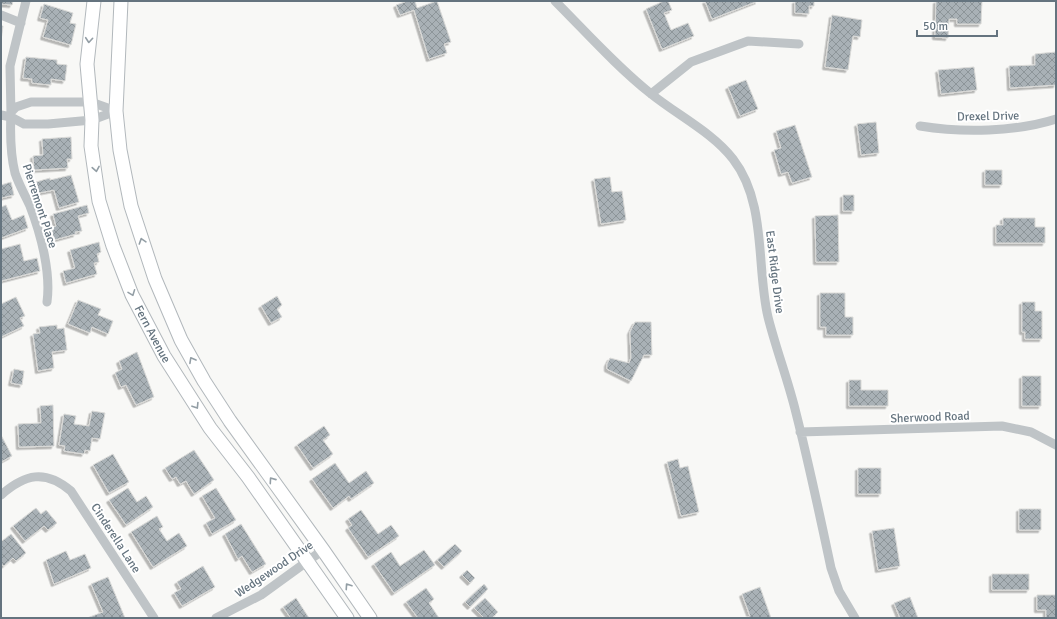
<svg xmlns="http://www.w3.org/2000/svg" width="1057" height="619" font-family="Signika,sans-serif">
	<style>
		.building { fill: url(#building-cross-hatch); stroke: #dadad8; filter: url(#shadow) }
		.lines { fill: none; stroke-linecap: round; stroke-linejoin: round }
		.secondary-casing { stroke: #b2b8bc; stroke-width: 15 }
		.street { stroke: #bfc4c7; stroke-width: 9 }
		.secondary { stroke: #fff; stroke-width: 13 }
		.oneway { stroke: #939ea5 }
		.labels { text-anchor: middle; stroke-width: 4; stroke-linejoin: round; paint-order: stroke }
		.street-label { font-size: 12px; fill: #65747f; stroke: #fff }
	</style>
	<defs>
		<pattern id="building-cross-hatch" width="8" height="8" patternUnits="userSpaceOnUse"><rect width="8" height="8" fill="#a9b1b6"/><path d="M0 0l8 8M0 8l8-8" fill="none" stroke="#8d9599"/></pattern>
		<filter id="shadow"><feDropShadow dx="-2.5" dy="2.5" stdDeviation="0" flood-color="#0004"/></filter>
	</defs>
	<rect width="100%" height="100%" fill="#f8f8f6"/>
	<path class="building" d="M1 1H13L12 5 1 4Z
		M408 1H415L417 8 437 1 451 42 444 44 447 53 429 59 414 10 400 15 396 5Z
		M664 1H668L672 10 664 13 671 30 688 23 694 36 662 49 646 9Z
		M705 1H758L712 19Z
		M795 1H814V6H809V14L795 13Z
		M936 1H982L981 24H957V19H949L948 38 935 37Z
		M44 4 73 13 70 23 76 24 71 45 43 37 48 20 40 18Z
		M832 15 862 20 860 37 853 36 848 70 825 67Z
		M1 26H3L1 41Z
		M1056 52V85L1010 88 1009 66 1035 65V54Z
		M26 57 57 60V64L67 65 65 81 51 79V85L32 83V79L23 78Z
		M974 67 977 90 941 94 938 70Z
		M746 80 758 109 740 116 728 87Z
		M876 122 879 153 861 155 857 124Z
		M795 125 812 177 792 183 788 172 781 174 774 150 781 148 776 131Z
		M71 137 72 159H67L68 168 34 170 33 156 43 155 42 139Z
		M985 170H1002V185H985Z
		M71 175 79 202 59 208 54 190 39 193 36 182 50 178V180Z
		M610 177 612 192 622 191 626 220 601 224 594 179Z
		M11 182 14 195 1 198V185Z
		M843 195H854V211H843Z
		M6 205 12 220 24 215 28 228 1 238V207Z
		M87 205 89 213 78 216 82 231 75 232 76 234 54 240 51 228 56 226 53 214Z
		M838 215 839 262H816L815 216Z
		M1003 218H1035V227H1045V243H996V225H1003Z
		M99 242 101 252 97 254 99 262 94 263 97 274 66 283 63 271 75 268 70 250Z
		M20 244 24 261 37 258 40 271 1 281V249Z
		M820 293H845V317H853V335H826V327H820Z
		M277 296 282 305 277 309 282 317 271 323 261 306Z
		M16 297 25 316 20 318 24 326 1 337V304Z
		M78 300 101 309 98 315 113 321 108 334 92 327 90 333 68 324Z
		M1022 302H1035V311H1042V339H1025V332H1022Z
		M635 322H651L652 355H644L631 381 607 369V364L610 358 629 363 631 358 630 332Z
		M57 325V329L64 328 67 350 52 352 54 368 38 371 33 334 40 333 39 327Z
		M137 352 154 397 136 405 126 385 121 387 115 373 122 369 119 361Z
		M14 369 24 371 22 385 11 383Z
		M1022 376H1041V406H1022Z
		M849 380H861V390H888V406H849Z
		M53 405 54 446 19 447 18 424 41 423 40 406Z
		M92 411 105 413 100 439 92 438 90 451 85 450 84 454 64 451 65 446 59 445 64 414 76 416 74 424 89 426Z
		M324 426 330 435 323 440 333 454 313 468 297 445Z
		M1 435 12 456 1 462Z
		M194 450 214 480 194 494 186 481 180 484 176 477 172 479 165 468Z
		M113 454 129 482 109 493 93 465Z
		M678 459 680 468 688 466 699 512 681 516 667 462Z
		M335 463 349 483 366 471 374 483 351 499 349 496 333 508 312 479Z
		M858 468H881V494H858Z
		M128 488 137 502 146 496 153 507 126 525 109 500Z
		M216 488 236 520 212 534 206 523 215 518 202 496Z
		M36 508 41 514 46 510 57 523 48 530 44 526 25 541 13 526Z
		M1019 509H1041V530H1019Z
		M361 510 378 534 391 525 399 536 368 557 348 528 352 525 348 519Z
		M157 516 163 527 159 529 167 541 179 533 187 546 153 567 131 532Z
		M241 524 266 564 252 572 242 556 238 559 225 534Z
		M894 528 900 566 878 570 872 531Z
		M11 534 26 553 16 561 13 558 4 566 1 564V542Z
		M455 544 462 551 444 567 437 560Z
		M424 550 435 565 394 593 374 564 391 552 400 566Z
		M66 551 70 560 85 554 91 568 54 584 46 560Z
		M203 566 215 587 182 606 174 593 181 589 177 582Z
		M467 570 475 578 470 583 462 575Z
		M992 574H1029V590H992Z
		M108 577 125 618H87L103 612 91 584Z
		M484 584 488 589 470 607 465 602Z
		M760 587 771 618H744L750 616 742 594Z
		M426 588 434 599 429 603 439 618H418L406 602Z
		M1037 595H1056V618H1046V610H1037Z
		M910 597 918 618H900L894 603Z
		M296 598 309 618H288L290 617 283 607Z
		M485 598 498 612 492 618H484L474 608Z"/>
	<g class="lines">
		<g class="secondary-casing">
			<g id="secondary">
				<path id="s1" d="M94 1 87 64 92 120 91 146 99 201 113 246 132 295 164 356 210 428 248 477 347 618"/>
				<path d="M121 1 116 111 120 150 131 206 155 279 181 340 204 381 230 421 323 550 370 618"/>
			</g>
		</g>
		<path class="street" d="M555 1C586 32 616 66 650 93 677 115 712 132 733 159 767 203 756 266 768 317 776 349 788 380 796 413 809 464 820 516 831 568L839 591 855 618
			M1 15 21 23
			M651 94 691 62 748 41 799 44
			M1 115 11 117 24 124H48L92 120 116 111
			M11 115 10 66 26 1
			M920 126C963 133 1015 132 1056 119
			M47 302C51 273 41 234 30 206 25 195 19 185 15 173 10 153 10 133 11 112L16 107 31 102H91L116 111
			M800 432 1002 426 1031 432 1056 445
			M1 495C25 474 45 469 71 491L154 618
			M216 618 261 595 323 550"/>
		<use href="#secondary" class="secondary"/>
	</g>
	<defs><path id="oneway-chevron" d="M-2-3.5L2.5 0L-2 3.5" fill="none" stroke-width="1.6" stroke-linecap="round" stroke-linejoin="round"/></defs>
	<g class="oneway">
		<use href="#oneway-chevron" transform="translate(89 40) rotate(95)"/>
		<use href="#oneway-chevron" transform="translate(96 169) rotate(80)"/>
		<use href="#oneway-chevron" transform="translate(142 241) rotate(-108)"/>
		<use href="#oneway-chevron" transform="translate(132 293) rotate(69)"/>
		<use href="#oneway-chevron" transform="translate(192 360) rotate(-119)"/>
		<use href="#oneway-chevron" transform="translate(196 406) rotate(58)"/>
		<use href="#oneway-chevron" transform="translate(272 480) rotate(-125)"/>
		<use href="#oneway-chevron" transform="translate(348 586) rotate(-124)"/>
	</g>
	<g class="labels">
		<g class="street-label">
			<text transform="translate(988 116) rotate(-1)" y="4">Drexel Drive</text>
			<text transform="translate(40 206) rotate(72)" y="4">Pierremont Place</text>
			<text transform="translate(775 272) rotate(83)" y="4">East Ridge Drive</text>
			<text dy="4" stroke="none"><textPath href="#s1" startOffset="345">Fern Avenue</textPath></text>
			<text transform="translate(930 417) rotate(-2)" y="4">Sherwood Road</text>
			<text transform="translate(116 538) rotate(57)" y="4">Cinderella Lane</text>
			<text transform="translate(274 569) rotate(-34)" y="4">Wedgewood Drive</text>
		</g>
	</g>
	<rect width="1057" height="619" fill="none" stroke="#65747f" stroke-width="4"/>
	<path d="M917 30v6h80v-6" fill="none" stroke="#65747f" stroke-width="2"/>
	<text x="923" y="30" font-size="12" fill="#65747f" stroke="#ffffff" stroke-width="3" paint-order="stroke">50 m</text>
</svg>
